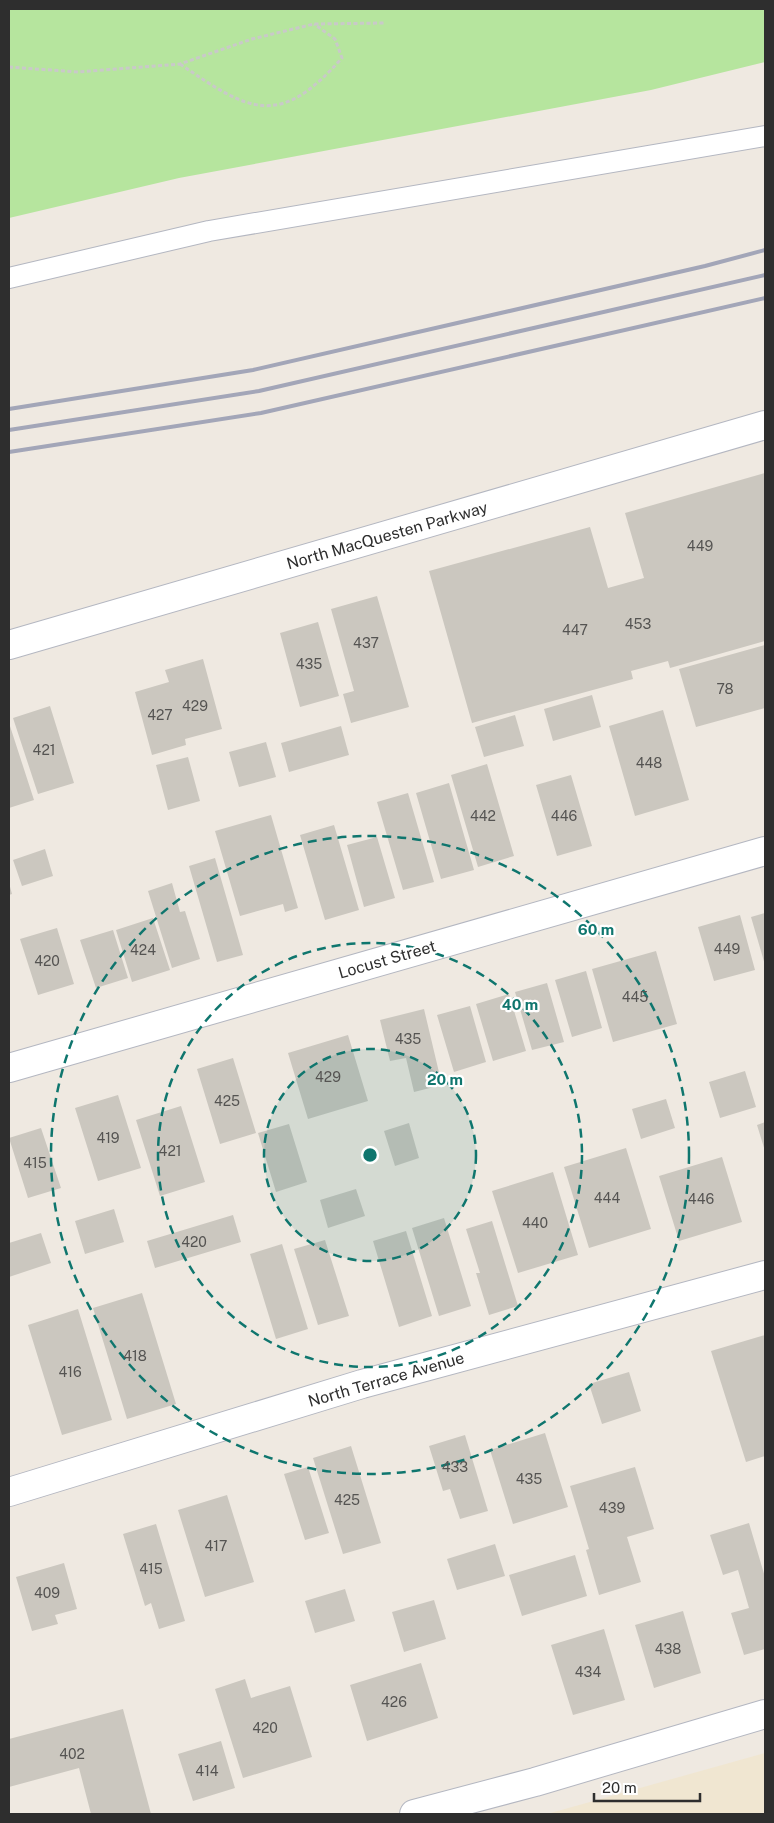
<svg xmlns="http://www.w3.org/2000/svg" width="774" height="1823" font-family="'Public Sans',sans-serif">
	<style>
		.education { fill: #f0e6d1 }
		.green { fill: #b6e59e }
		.building { fill: #cbc7bf }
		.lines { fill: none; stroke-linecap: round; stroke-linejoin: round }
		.service-casing { stroke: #b4b7c1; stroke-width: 22 }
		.minor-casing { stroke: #b4b7c1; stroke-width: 30 }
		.path { stroke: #c9c9c9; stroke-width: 3; stroke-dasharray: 4 2.5; stroke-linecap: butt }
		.service { stroke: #fff; stroke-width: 20 }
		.minor { stroke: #fff; stroke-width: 28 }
		.rail { stroke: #a3a6b8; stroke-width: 4 }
		.ring { fill: none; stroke: #0f766e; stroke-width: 2.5; stroke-dasharray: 9 6 }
		.labels { text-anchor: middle; stroke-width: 4.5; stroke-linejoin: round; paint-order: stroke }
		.number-label { font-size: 14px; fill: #555452 }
		.street-label { font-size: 16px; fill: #2e2e2e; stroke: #fff }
		.centre { fill: #0f766e; stroke: #fff; stroke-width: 2.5 }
		.ring-label { font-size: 15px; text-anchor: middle; font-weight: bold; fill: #0f766e; stroke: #fff; stroke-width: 4.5; stroke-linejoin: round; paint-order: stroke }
	</style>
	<rect width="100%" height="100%" fill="#efe9e1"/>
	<path class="education" d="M765 1753V1814H547Z"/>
	<path class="green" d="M9 9H765V62L651 90 179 178 9 218Z"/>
	<path class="building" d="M765 473V641L670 668 668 661 631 671 633 679 472 723 429 571 590 527 608 588 644 578 625 513Z
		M377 596 409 707 351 723 343 694 354 691 331 609Z
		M318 622 339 696 300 707 280 633Z
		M765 645V708L696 727 679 669Z
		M203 659 222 729 185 739 186 745 152 755 135 692 169 682 165 670Z
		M592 695 601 727 553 741 544 709Z
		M50 706 74 783 38 794 13 718Z
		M663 710 689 800 635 816 609 726Z
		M515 715 524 746 484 757 475 727Z
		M9 723 34 800 9 808Z
		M341 726 349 755 289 772 281 743Z
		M266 742 276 777 239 787 229 752Z
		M188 757 200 801 168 810 156 765Z
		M487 764 514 856 478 867 451 775Z
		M571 775 592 846 557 856 536 785Z
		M449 783 474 870 441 879 416 793Z
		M408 793 434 882 403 890 377 802Z
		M271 815 298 908 285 912 283 904 240 916 215 831Z
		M334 825 359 910 325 920 300 835Z
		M377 837 395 898 364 907 347 845Z
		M45 849 53 876 22 886 13 860Z
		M215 858 243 955 217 962 189 866Z
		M9 883 12 894 9 895Z
		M172 883 180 912 185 911 200 959 172 968 148 891Z
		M765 913V965L751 917Z
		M740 915 755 970 714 981 698 927Z
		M153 918 170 970 132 982 116 930Z
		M57 928 74 984 38 995 20 939Z
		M113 930 128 978 96 988 80 940Z
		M656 951 677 1024 613 1042 592 969Z
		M586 971 602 1028 572 1037 555 980Z
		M547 983 564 1042 532 1050 515 992Z
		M509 994 526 1051 493 1061 476 1004Z
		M470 1006 486 1062 454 1072 437 1015Z
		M424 1009 442 1085 414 1092 406 1058 390 1061 380 1020Z
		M348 1035 368 1101 308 1119 288 1053Z
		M233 1058 256 1133 220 1144 197 1069Z
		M745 1071 756 1107 720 1118 709 1082Z
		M118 1095 141 1168 98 1181 75 1108Z
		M666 1099 675 1128 641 1139 632 1109Z
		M181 1106 205 1182 160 1196 136 1120Z
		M765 1122V1151L757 1125Z
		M409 1123 419 1158 395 1166 384 1131Z
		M289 1124 307 1182 276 1192 258 1133Z
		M41 1128 61 1188 28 1198 9 1138Z
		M626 1148 651 1229 589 1248 564 1167Z
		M722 1157 742 1222 679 1241 659 1176Z
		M553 1172 578 1255 518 1273 492 1191Z
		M356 1189 365 1216 328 1228 320 1200Z
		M114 1209 124 1242 85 1254 75 1221Z
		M233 1215 241 1242 155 1268 147 1241Z
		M444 1218 471 1306 439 1316 412 1228Z
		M492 1221 518 1306 489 1315 476 1273H480L466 1229Z
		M406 1231 432 1316 399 1327 373 1241Z
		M41 1233 51 1263 9 1277V1243Z
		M325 1240 349 1316 318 1325 294 1249Z
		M282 1244 308 1329 276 1339 250 1254Z
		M142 1293 176 1404 127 1419 93 1308Z
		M78 1309 112 1420 62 1435 28 1325Z
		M765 1335V1456L746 1462 711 1351Z
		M629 1372 641 1411 602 1424 589 1384Z
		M545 1433 568 1507 513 1524 490 1450Z
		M465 1435 488 1511 460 1519 450 1489 443 1491 429 1446Z
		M351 1446 381 1543 343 1554 313 1458Z
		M308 1467 329 1533 305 1540 284 1474Z
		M635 1467 654 1529 627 1537 641 1582 599 1595 586 1550 589 1549 570 1486Z
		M227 1495 254 1582 205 1597 178 1510Z
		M749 1523 765 1577V1649L744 1655 731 1613 749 1608 738 1570 723 1575 710 1535Z
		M156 1524 185 1621 159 1629 151 1603 145 1606 123 1534Z
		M495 1544 505 1576 457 1590 447 1559Z
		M575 1555 587 1596 522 1616 509 1575Z
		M64 1563 77 1609 55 1615 58 1624 32 1631 16 1577Z
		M345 1589 355 1621 315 1633 305 1601Z
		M434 1600 446 1639 404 1652 392 1612Z
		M683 1611 701 1673 654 1688 635 1625Z
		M604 1629 625 1700 573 1715 551 1645Z
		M421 1663 438 1718 367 1741 350 1685Z
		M245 1679 251 1698 290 1686 312 1757 243 1778 215 1689Z
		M123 1709 151 1814H91L79 1768 9 1787V1739Z
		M221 1741 235 1788 193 1801 178 1754Z"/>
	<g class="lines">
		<g class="service-casing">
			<path id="service" d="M9 278 209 231 765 136"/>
		</g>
		<g class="minor-casing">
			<path id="minor" d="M9 645 765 425
				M9 1068 765 851
				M9 1492 362 1384 765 1275
				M414 1814 535 1782 765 1714"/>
		</g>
		<path class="path" d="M180 64C250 112 279 129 342 58L335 39 314 24
			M9 67 78 72 180 64 252 39 314 24 385 23"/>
		<use href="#service" class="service"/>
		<use href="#minor" class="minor"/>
		<path class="rail" d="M9 409 253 370 705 266 765 250
			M9 430 259 391 765 275
			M9 452 261 413 765 298"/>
	</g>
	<circle cx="370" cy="1155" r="106" fill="#0f766e" fill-opacity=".12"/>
	<g class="ring">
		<circle cx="370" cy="1155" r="106"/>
		<circle cx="370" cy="1155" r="212"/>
		<circle cx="370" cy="1155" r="319"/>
	</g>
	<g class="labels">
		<g class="number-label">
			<text x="700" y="551">449</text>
			<text x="638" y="629">453</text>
			<text x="575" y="635">447</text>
			<text x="366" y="648">437</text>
			<text x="309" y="669">435</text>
			<text x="725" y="694">78</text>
			<text x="195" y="711">429</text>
			<text x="160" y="720">427</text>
			<text x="44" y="755">421</text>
			<text x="649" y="768">448</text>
			<text x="483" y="821">442</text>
			<text x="564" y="821">446</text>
			<text x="727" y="954">449</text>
			<text x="143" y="955">424</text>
			<text x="47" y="966">420</text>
			<text x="635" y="1002">445</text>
			<text x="408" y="1044">435</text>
			<text x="328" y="1082">429</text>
			<text x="227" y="1106">425</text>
			<text x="108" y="1143">419</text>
			<text x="170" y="1156">421</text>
			<text x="35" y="1168">415</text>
			<text x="607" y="1203">444</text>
			<text x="701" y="1204">446</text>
			<text x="535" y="1228">440</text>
			<text x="194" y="1247">420</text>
			<text x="135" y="1361">418</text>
			<text x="70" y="1377">416</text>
			<text x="455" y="1472">433</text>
			<text x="529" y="1484">435</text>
			<text x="347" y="1505">425</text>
			<text x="612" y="1513">439</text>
			<text x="216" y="1551">417</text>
			<text x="151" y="1574">415</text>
			<text x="47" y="1598">409</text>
			<text x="668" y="1654">438</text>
			<text x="588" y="1677">434</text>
			<text x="394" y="1707">426</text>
			<text x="265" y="1733">420</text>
			<text x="72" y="1759">402</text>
			<text x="207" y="1776">414</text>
		</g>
		<g class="street-label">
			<text transform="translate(387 535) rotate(-16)" y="6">North MacQuesten Parkway</text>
			<text transform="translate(387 959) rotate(-16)" y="6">Locust Street</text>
			<text transform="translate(386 1379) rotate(-16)" y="6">North Terrace Avenue</text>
		</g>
	</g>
	<circle cx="370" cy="1155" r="8" class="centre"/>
	<g class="ring-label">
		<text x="596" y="935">60 m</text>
		<text x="520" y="1010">40 m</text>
		<text x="445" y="1085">20 m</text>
	</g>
	<rect width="774" height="1823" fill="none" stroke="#2e2e2e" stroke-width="20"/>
	<path d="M594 1793v8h106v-8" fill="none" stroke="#2e2e2e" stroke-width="2.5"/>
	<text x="602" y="1793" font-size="15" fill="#2e2e2e" stroke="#ffffff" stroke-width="4" paint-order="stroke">20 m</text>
</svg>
